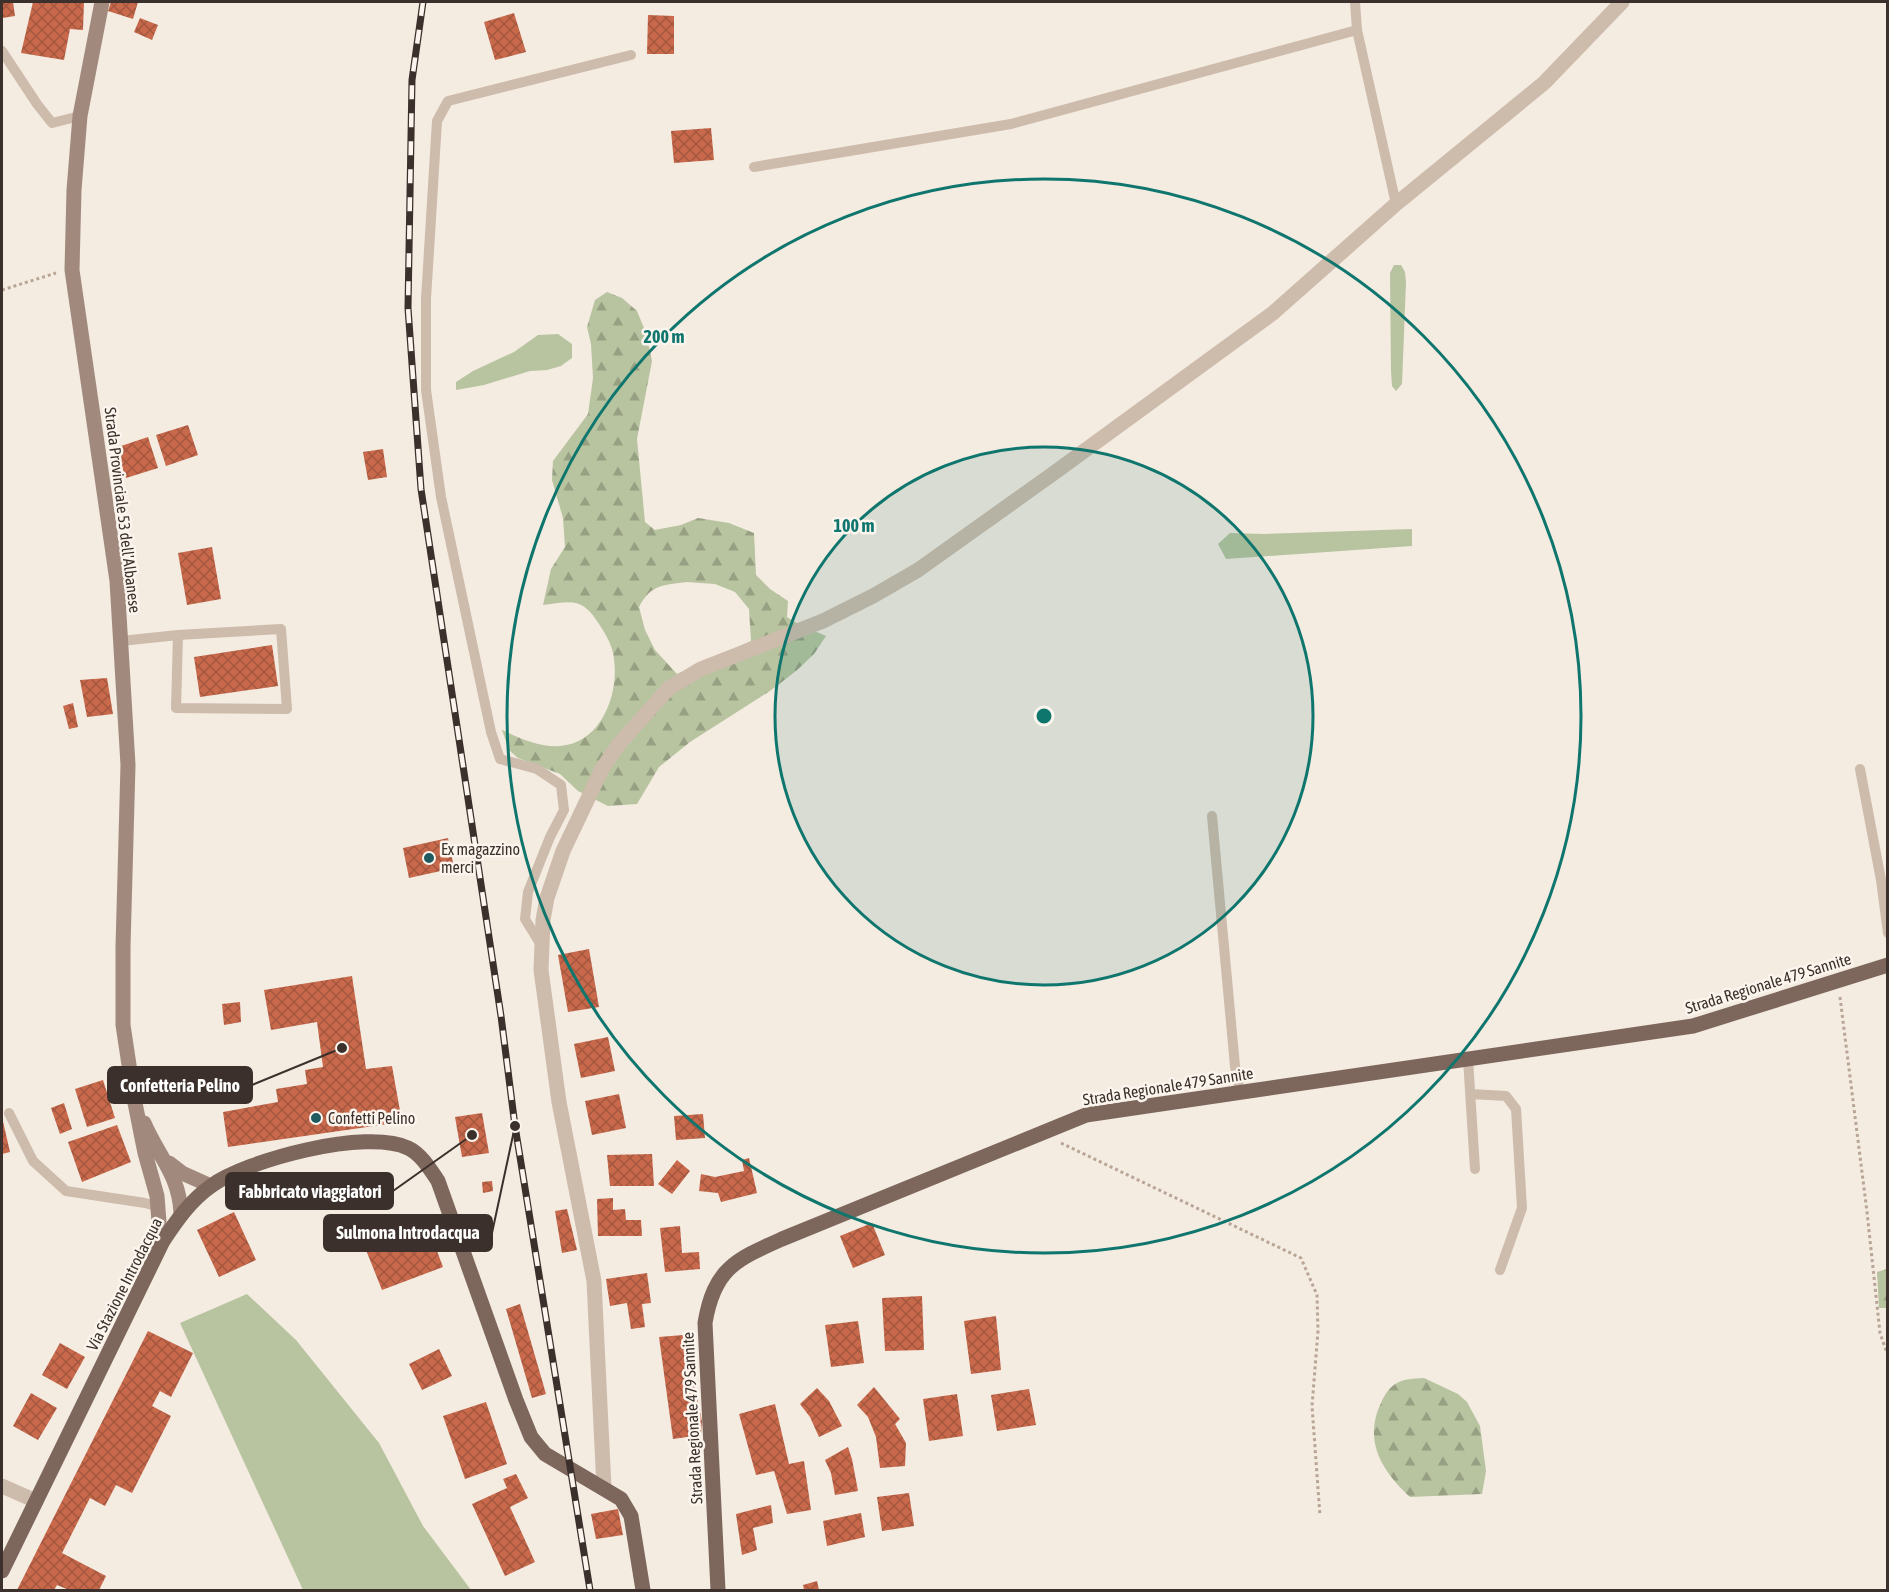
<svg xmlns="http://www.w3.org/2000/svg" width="1889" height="1592" font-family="'Asap Condensed',sans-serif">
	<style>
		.green { fill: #b8c4a0 }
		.forest { fill: url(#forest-firs); fill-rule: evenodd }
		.building { fill: url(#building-cross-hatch) }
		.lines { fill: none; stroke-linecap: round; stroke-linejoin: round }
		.path { stroke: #b9a596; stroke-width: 3; stroke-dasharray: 3 3; stroke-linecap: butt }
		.lane { stroke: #cdbbac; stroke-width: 10 }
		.street { stroke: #cdbbac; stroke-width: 15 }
		.secondary { stroke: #a18a7d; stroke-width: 15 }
		.primary { stroke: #7d675c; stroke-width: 15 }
		.rail-casing { stroke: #3b302b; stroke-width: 7 }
		.rail { stroke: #fbf5ee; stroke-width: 4.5; stroke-dasharray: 14; stroke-linecap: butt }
		.ring { fill: none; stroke: #0f766e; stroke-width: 3 }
		.poi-dot { fill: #1f5a5e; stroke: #fbf5ee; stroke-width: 2 }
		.labels { text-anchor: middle; stroke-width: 5; stroke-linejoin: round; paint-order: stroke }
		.street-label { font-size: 16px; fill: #3b302b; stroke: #fbf5ee }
		.poi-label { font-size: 16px; fill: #3b302b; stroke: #fbf5ee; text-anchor: start }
		.centre { fill: #0f766e; stroke: #fbf5ee; stroke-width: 3 }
		.ring-label { font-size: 18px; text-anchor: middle; font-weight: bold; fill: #0f766e; stroke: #fbf5ee; stroke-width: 5; stroke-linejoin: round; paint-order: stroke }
		.leader { fill: none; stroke: #3b302b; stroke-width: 2 }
		.callout-dot { fill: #3b302b; stroke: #fbf5ee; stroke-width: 2 }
		.callout { fill: #3b302b; stroke: #3b302b; stroke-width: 2 }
		.callout-label { font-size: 18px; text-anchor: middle; font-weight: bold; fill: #fff }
	</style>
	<defs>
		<pattern id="forest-firs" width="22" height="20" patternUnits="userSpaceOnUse" patternTransform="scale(1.5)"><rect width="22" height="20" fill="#b8c4a0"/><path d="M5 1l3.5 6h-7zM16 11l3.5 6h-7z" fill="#97a083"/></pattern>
		<pattern id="building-cross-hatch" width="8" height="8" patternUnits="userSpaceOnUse" patternTransform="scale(1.5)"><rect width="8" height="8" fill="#c8694b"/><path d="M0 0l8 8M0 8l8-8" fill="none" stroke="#a4573f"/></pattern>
	</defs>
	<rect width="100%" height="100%" fill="#f4ebe1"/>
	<path class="green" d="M1394 265H1401L1405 272 1406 282 1402 384 1396 391 1392 386 1391 371 1390 273Z
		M558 334 572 344V358L561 366 547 370 530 371 484 385 456 390V382L473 371 514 352 538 335Z
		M1412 529V546L1226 559 1218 544 1230 533 1264 534Z
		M247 1294 296 1340 379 1443 423 1526 471 1590H303L180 1323Z"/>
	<path class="forest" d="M607 292 622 298 637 311 646 333 652 361 637 439 645 522 655 530 681 525 698 518 729 523 754 533 756 575 770 589 788 601 787 617 798 624 826 636 814 654 796 671 770 691 690 742 659 767 637 804 608 806 578 791 560 774 518 758 509 750 502 730C519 738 541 748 560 746 603 743 621 690 613 653 611 643 605 633 599 624 594 616 586 605 576 603 567 601 553 604 543 605L551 569 565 547 563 518 552 480 553 461 588 414 593 378 591 344 587 327 595 300ZM687 582 715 584 735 592 749 609 751 641 677 674 655 650 645 630 639 607C651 584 664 585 687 582Z
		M1887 1269V1308H1879L1877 1272Z
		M1424 1378 1458 1394 1467 1402 1480 1426 1486 1471 1482 1494 1410 1497C1382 1471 1363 1441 1381 1403 1391 1381 1401 1379 1424 1378Z"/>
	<path class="building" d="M2 2H13L15 16 2 18Z
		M33 2H84L83 30 70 29 64 60 21 53Z
		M111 2H138L133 19 108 11Z
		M514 13 526 52 495 60 484 22Z
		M648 15 674 16V54H647Z
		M140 18 158 25 152 40 134 32Z
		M711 128 714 160 674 163 671 131Z
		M188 425 198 455 166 466 156 435Z
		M148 437 158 468 126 478 115 448Z
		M383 449 387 477 368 480 363 452Z
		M212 547 221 599 187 605 178 553Z
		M272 645 278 686 200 697 194 657Z
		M107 678 113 714 87 717 80 680Z
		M73 703 78 727 69 729 63 706Z
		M448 838 454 868 409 878 403 848Z
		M589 949 599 1007 568 1012 558 955Z
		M352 976 366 1069 392 1066 402 1122 228 1147 223 1112 278 1102 276 1089 307 1084 305 1070 323 1067 317 1022 271 1030 264 990Z
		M240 1002 241 1022 224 1025 222 1004Z
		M608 1037 615 1071 581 1078 574 1044Z
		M103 1080 115 1118 87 1127 75 1089Z
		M619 1094 626 1128 592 1135 585 1101Z
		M64 1103 72 1129 60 1134 51 1108Z
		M482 1113 489 1153 462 1157 455 1117Z
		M703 1114 705 1138 676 1140 674 1116Z
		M2 1117 10 1152 2 1154Z
		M117 1125 131 1162 82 1182 68 1142Z
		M652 1154 654 1186H610L607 1155Z
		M749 1158 757 1193 721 1202 718 1193 699 1191 701 1174 715 1177 744 1171 742 1160Z
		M677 1160 690 1171 672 1194 658 1184Z
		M492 1181 493 1191 483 1193 482 1182Z
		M613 1198V1210L625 1209 626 1220H641L642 1236H598L597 1199Z
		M567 1209 577 1250 562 1253 555 1211Z
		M234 1212 256 1260 219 1277 197 1230Z
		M872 1223 885 1255 853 1268 840 1236Z
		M680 1226 682 1253 699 1252 700 1269 665 1272 660 1228Z
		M428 1227 443 1267 382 1290 366 1250Z
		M647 1273 651 1303 642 1304 645 1327 631 1329 627 1303 610 1306 606 1279Z
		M922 1296 924 1350 885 1351 882 1298Z
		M520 1304 546 1394 532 1398 506 1309Z
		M996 1316 1001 1370 971 1374 964 1321Z
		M858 1321 864 1363 831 1367 825 1325Z
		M148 1331 193 1353 171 1397 160 1391 152 1406 171 1416 132 1493 116 1485 105 1506 90 1498 62 1553 106 1576 99 1590H69L57 1585 54 1590H17Z
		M683 1335 702 1421 701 1435 673 1439 659 1337Z
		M60 1343 85 1357 67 1389 42 1375Z
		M439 1349 452 1376 422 1390 409 1364Z
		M874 1387 900 1419 895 1424 906 1443 905 1466 880 1468 876 1437 868 1417 857 1405Z
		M817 1388 829 1401 842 1426 819 1437 810 1417 800 1404Z
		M1029 1389 1036 1425 997 1431 991 1395Z
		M31 1393 57 1408 38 1440 13 1426Z
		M957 1394 963 1436 929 1441 923 1399Z
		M486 1402 507 1464 465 1479 443 1416Z
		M775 1404 789 1464 804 1461 811 1510 787 1514 774 1471 756 1475 739 1414Z
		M848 1447 852 1459 858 1491 835 1495 831 1473 825 1460Z
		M516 1474 528 1498 510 1507 535 1562 505 1576 472 1504 507 1488 503 1479Z
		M909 1493 914 1526 882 1531 877 1497Z
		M771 1505 773 1523 753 1528 757 1550 742 1555 736 1514Z
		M618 1509 623 1535 596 1539 591 1514Z
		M861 1513 865 1537 827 1546 823 1521Z
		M817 1581 819 1590H804L803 1585Z"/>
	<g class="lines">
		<path class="path" d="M2 290 56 273
			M1840 997 1867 1212 1880 1333 1888 1356
			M1061 1143 1301 1258 1317 1295 1318 1331 1312 1406 1320 1516"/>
		<path class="lane" d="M1355 2 1357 30 1396 204
			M2 51 37 104 52 123 80 116
			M754 167 1011 124 1357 30
			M121 641 178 635 281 629 287 709 176 708 178 635
			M1860 769 1881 880 1888 933
			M1212 816 1235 1066 1240 1093
			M541 945 525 919 528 892 550 837 564 810 561 785 537 769 500 759 491 732 441 497 426 390V299L437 121 448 101 631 55
			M1468 1059 1475 1169
			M1471 1094 1506 1096 1516 1109 1522 1208 1500 1270
			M9 1113 33 1161 66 1191 145 1203 159 1207"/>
		<path class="street" d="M2 1486 36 1501
			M604 1488 594 1281 559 1102 541 970 543 920 547 898 563 851 602 769 619 744 669 688 701 669 823 621 873 596 918 570 1054 473 1273 313 1396 204 1544 83 1622 2"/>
		<path class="secondary" d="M102 2 80 116 74 190 72 270 117 581 128 765 123 947V1025L134 1098 145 1153 157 1196 159 1222 155 1254
			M144 1123C158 1156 179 1174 181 1213
			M169 1163 182 1173 211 1186"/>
		<path class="primary" d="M2 1571 163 1241C177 1220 190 1201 211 1186 246 1160 367 1128 408 1148 421 1154 430 1169 438 1181L516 1400 531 1437 545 1454 621 1499 631 1516 643 1590
			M718 1590 705 1323C714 1269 735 1260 782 1239L1086 1115 1693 1026 1888 965"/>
		<g class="rail-casing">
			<path id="rail" d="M423 2 412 80 408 308 421 489 501 1016 515 1126 590 1590"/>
		</g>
		<use href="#rail" class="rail"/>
	</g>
	<circle cx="1044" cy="716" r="269" fill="#0f766e" fill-opacity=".12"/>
	<g class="ring">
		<circle cx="1044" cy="716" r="269"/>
		<circle cx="1044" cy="716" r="537"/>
	</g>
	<g class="poi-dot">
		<circle cx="429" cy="858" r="6"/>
		<circle cx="316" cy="1118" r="6"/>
	</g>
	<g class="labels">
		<g class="street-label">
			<text transform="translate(123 510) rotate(83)" y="6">Strada Provinciale 53 dell'Albanese</text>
			<text transform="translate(1768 983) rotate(-17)" y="6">Strada Regionale 479 Sannite</text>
			<text transform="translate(1168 1086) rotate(-9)" y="6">Strada Regionale 479 Sannite</text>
			<text transform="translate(124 1284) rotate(-63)" y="6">Via Stazione Introdacqua</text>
			<text transform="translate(692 1418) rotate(-93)" y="6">Strada Regionale 479 Sannite</text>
		</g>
		<g class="poi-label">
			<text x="441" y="855">Ex magazzino<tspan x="441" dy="18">merci</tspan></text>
			<text x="328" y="1124">Confetti Pelino</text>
		</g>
	</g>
	<circle cx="1044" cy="716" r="9" class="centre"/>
	<g class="ring-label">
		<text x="664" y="343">200 m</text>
		<text x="854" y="532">100 m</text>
	</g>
	<path class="leader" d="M342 1048L252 1085M472 1135L393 1191M515 1126L492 1233"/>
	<g class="callout-dot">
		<circle cx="342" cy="1048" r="6"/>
		<circle cx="472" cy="1135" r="6"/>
		<circle cx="515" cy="1126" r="6"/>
	</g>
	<g class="callout">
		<rect x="108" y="1067" width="144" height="36" rx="6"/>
		<rect x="226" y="1173" width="167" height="36" rx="6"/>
		<rect x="324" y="1215" width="168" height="36" rx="6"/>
	</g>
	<g class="callout-label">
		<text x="180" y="1092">Confetteria Pelino</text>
		<text x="310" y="1198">Fabbricato viaggiatori</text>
		<text x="408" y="1239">Sulmona Introdacqua</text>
	</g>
	<rect width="1889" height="1592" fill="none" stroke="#3b302b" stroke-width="6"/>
</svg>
